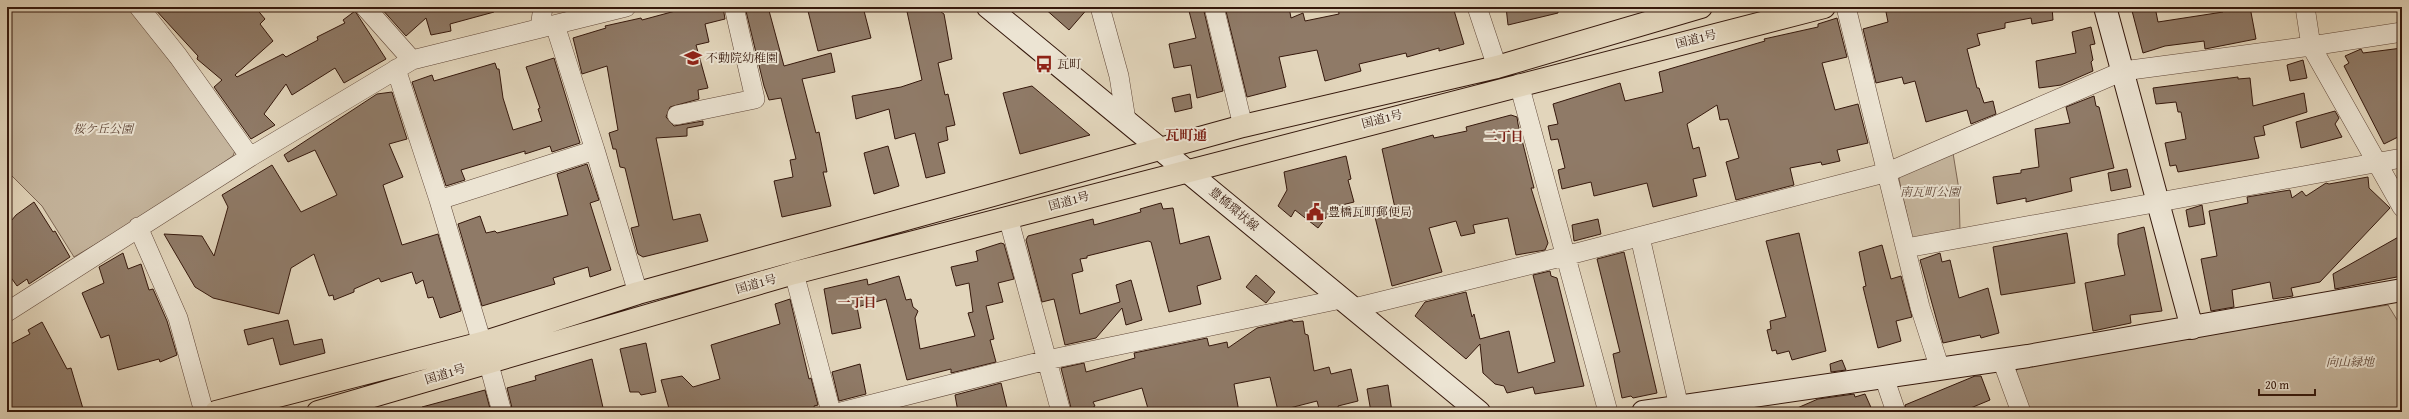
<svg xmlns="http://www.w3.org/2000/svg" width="2409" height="419" font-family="'Gentium Book Plus','Noto Serif JP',serif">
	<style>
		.green { fill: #c5b59d; stroke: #7d6654 }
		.building { fill: #8f7a67; stroke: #35180c }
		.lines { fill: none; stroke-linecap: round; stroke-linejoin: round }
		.street-casing { stroke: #604738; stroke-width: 20 }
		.secondary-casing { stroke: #35180c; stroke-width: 24 }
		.highway-casing { stroke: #35180c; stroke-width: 24 }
		.street { stroke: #ece4d3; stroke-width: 19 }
		.secondary { stroke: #ece4d3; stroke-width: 22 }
		.highway { stroke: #e2d5bb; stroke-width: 22 }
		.labels { text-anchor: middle; stroke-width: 4; stroke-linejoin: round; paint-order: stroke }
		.street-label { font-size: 12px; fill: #35180c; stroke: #ece4d3 }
		.poi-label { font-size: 12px; fill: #35180c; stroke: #ece4d3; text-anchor: start }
		.park-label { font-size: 12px; font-style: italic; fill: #604738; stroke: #ece4d3 }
		.neighbourhood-label { font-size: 13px; font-weight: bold; fill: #7a1f14; stroke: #ece4d3 }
		.quarter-label { font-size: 14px; font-weight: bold; fill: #7a1f14; stroke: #ece4d3 }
	</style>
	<rect width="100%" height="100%" fill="#e2d5bb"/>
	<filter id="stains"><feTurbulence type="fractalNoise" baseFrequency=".005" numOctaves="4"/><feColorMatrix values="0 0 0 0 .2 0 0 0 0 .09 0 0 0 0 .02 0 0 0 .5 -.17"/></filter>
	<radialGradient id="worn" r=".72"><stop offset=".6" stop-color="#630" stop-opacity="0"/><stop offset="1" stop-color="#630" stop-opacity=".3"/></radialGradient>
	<path class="green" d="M7 7H129L236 148 233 156 152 211 74 257 42 206 7 171Z
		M1953 153 1959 190 1960 231 1912 238 1899 179 1901 173Z
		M2388 305 2402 328V412H2028L2016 371 2021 366Z"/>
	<path class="building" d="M153 7H255L265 19 260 24 273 41 235 75 237 77 283 54 286 57 318 40 317 37 345 23 343 20 355 11 386 59 344 83 335 68 292 95 286 84 264 114 275 125 251 139 214 87 222 80 197 59 198 56Z
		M380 7H493L494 12 450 24 451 31 431 35 426 18 406 36Z
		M690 7H723L725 19 705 24 709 42 696 45 708 88 698 90 699 99 670 107 666 117 674 126 703 121V125L687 128V136L656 138 673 220 700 214 708 241 643 257 638 254 631 228 639 226 625 168 620 167 616 149H613L609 133 618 130 607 66 582 74 573 38 606 28 605 26 641 18 642 20Z
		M745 7H768L784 66 831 53 835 72 802 79 816 133 819 132 827 172H823L831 206 782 217 774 181 793 177 790 160 796 159 781 98 769 100 764 86Z
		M807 7H863L871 38 818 51Z
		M906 7H934L944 14 952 59 938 63 945 95 948 94 955 125 946 127 948 140 938 143 945 173 926 178 915 133 895 139 889 109 856 119 852 96 901 87 922 80Z
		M1043 7H1089L1069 30Z
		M1188 7H1203L1223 91 1197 98 1191 65 1174 68 1169 44 1196 38Z
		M1225 7H1289L1291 18 1303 13 1305 21 1339 14 1338 7H1453L1464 44 1439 51V48L1407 57 1406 53 1359 64 1361 71 1325 81 1317 50 1279 57 1286 87 1247 97Z
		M1506 7H1558V13L1508 25Z
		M1885 7H2052L2053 20 2032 24 2031 18 2005 23V28L1977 34 1980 45 1967 49 1977 88H1979L1984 103 1993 101 1996 114 1971 124 1967 110 1926 122 1915 81 1904 84 1902 77 1876 83 1863 29 1888 22Z
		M2131 7H2155L2158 22 2223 12 2222 7H2250L2256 39 2205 49 2204 41 2165 46 2143 53Z
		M1837 18 1847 57 1822 63 1835 110 1858 104 1868 143 1837 150 1840 161 1822 165 1821 162 1790 168 1794 185 1736 200 1726 162 1739 158 1728 119 1720 120 1717 105 1687 124 1693 149 1699 147 1706 176 1693 179 1697 196 1653 207 1647 183 1594 196 1591 182 1562 189 1558 170 1565 168 1558 139 1551 140 1548 126 1558 124 1553 104 1620 83 1625 101 1663 92 1659 72 1765 41 1764 39 1818 27V24Z
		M2091 27 2095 44 2090 45 2093 60 2091 62 2093 71 2061 85 2039 88 2036 61 2076 53 2072 32Z
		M2402 48V135L2384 144 2344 66 2349 63 2345 56 2361 49 2363 53Z
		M554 58 580 143 552 152 550 146 525 154V151L461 170 465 180 446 186 412 82 432 75 434 81 495 63 497 69H499L503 98 513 130 542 121 538 109 540 108 526 67Z
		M2303 60 2307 78 2290 81 2287 65Z
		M2238 77V79L2250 78 2253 106 2304 93 2307 112 2263 126 2265 135 2254 137 2259 158 2178 172 2176 165 2170 166 2165 143 2186 139 2181 112H2178L2176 102 2156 104 2153 88Z
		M1032 86 1090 135 1020 154 1003 93Z
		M392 92 407 139 389 144 403 177 383 185 402 245 438 234 461 311 440 318 433 297 428 298 423 280 416 284 412 272 381 282 379 278 354 289V292L334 300 333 295 329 296 314 254 291 268 279 314 213 298 195 287 164 234 202 236 214 256 228 207 222 195 272 165 301 212 337 195 315 150 288 162 284 155 377 94Z
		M1190 94 1192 108 1175 112 1172 98Z
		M2094 96 2096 106 2099 107 2114 168 2070 178 2072 191 2026 202V198L1997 204 1993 177 2021 173V170L2039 167 2035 129 2070 123 2066 107Z
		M2335 111 2339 118 2335 124 2342 137 2301 148 2296 122Z
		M1511 115 1517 117 1518 124 1534 188H1531L1548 243 1545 250 1516 255 1508 218 1473 225 1475 233 1461 236 1456 221 1429 228 1442 272 1392 286 1374 213 1395 208 1382 149 1433 135 1434 138 1467 131 1466 127Z
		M888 146 899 186 874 194 864 153Z
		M1346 156 1351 179 1348 180 1354 202 1334 207 1318 228 1295 210 1291 217 1278 206 1287 190 1284 172Z
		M587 164 599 200 590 203 611 270 590 277 588 267 553 278 555 284 482 306 458 224 480 216 486 233 495 231 497 233 568 215 557 174Z
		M2127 169 2131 187 2111 191 2108 173Z
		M2368 177 2369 188 2390 208 2320 282 2291 288 2293 296 2273 299 2270 282 2232 290 2234 307 2211 311 2201 259 2217 256 2209 211 2248 203 2247 197 2290 190 2292 198 2302 191 2306 196 2326 183 2329 184Z
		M34 202 53 232 55 231 70 257 29 284 27 279 17 286 7 272V226L16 215Z
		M1161 203 1163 209 1173 208 1180 244 1209 236 1221 279 1197 286 1201 304 1169 312 1151 242 1148 241 1087 256V258L1080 259 1083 271 1072 274 1080 314 1120 302 1116 285 1131 280 1142 320 1126 325 1122 308 1096 338 1065 345 1054 299 1042 302 1026 240 1028 236 1093 219 1094 225 1141 212 1140 209Z
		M2202 205 2205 224 2189 227 2186 210Z
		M1598 219 1601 234 1574 241 1572 225Z
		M2144 227 2162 311 2130 315 2131 323 2093 331 2085 283 2125 275 2118 244V234Z
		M1799 233 1826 351 1792 360 1789 351 1777 354 1776 350 1772 351 1767 330 1771 329 1770 321 1786 317 1766 241Z
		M2067 233 2075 283 2001 295 1993 247Z
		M2402 235V276L2335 289 2333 274Z
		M1001 243 1004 244 1014 279 998 283 1003 302 986 306 994 339 990 340 996 362 951 373V369L907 380 886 299 857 307 861 328 832 334 824 289 867 279 868 285 899 276 906 300 911 299 913 307 918 311 915 318 920 349 975 336 968 313 973 312 969 283 956 286 951 267 978 261 976 251Z
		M1882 245 1891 279 1901 276 1912 317 1896 321 1901 341 1878 348 1863 287 1866 286 1859 252Z
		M1624 252 1657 393 1633 398 1631 396 1622 398 1613 354 1620 352 1597 259Z
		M123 253 128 269 141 264 149 290 153 289 167 321 177 355 160 362 159 359 118 370 109 335 101 338 82 293 104 283 99 267Z
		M1940 253 1942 262 1950 260 1959 298 1988 288 1999 333 1981 338 1980 335 1943 343 1920 260Z
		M1550 271 1551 276 1557 278 1584 386 1535 394 1533 387 1507 393 1504 386 1495 384 1483 373 1480 344 1466 359 1415 316 1425 302 1466 292 1472 317 1474 314 1480 339 1509 331 1518 373 1555 362 1533 275Z
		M1256 275 1275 292 1266 303 1246 287Z
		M790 299 809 379 811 378 818 405 814 406 815 412H670L661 380 682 376 693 387 720 379 711 345 780 324 775 304Z
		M288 320 294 345 322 339 325 353 280 365 273 338 248 345 244 330Z
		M1292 320 1293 322 1303 321 1305 334 1308 335 1314 371 1329 367 1331 374 1351 369 1358 401 1338 406 1339 412H1320L1317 401 1278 411 1270 377 1234 384 1239 412H1149L1142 388 1093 402 1095 406 1092 408V412H1072L1061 368 1084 363 1086 372 1135 358 1134 353 1207 338 1209 346 1227 342 1228 348 1257 328Z
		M42 322 67 369 71 368 84 412H7V346L30 334 28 330Z
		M646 343 656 392 641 395 639 392H630L620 349Z
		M592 359 604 412H513L507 388 536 380 535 376Z
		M1842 360 1846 370 1831 372 1830 364Z
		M860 364 866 394 839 401 832 372Z
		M1975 376H1981L1990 400 1961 412H1907L1905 405Z
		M1001 383 1008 412H958L955 395Z
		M1388 385 1392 412H1371L1367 389Z
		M485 390 491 412H423L422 407Z
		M1854 394 1855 397 1865 394 1873 412H1788L1818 399Z"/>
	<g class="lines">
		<g class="street-casing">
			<path id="street" d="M139 7 178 56 250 157
				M365 7 412 60
				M1100 7 1119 76 1126 120
				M1214 7 1243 126
				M1477 7 1497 67
				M1846 7 1920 307 1940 369
				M2305 7 2311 46 2402 207
				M555 25 595 150
				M540 28 543 7
				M396 69 439 200 482 343
				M1519 84 1608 412
				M677 115 755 99 734 7
				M439 200 595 150 638 293
				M1008 217 1061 412
				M138 227 178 318 204 412
				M1640 237 1679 407
				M1906 248 2402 158
				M794 273 831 412
				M1354 308 1565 256 1888 172 2123 71 2311 46 2402 32
				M7 312 250 157 412 60 626 7
				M2002 360 2021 412
				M488 361 502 412
				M1884 377 1896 412
				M841 412 1047 360 1341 299"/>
		</g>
		<g class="secondary-casing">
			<path id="secondary" d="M988 7 1479 412
				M2105 7 2192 328
				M1643 412 2028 356 2402 290"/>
		</g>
		<g class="highway-casing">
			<path id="highway" d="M216 412 482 343 638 293 1243 126 1497 67 1701 7
				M318 412 794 273 1824 7"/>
		</g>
		<use href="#street" class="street"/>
		<use href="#secondary" class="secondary"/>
		<use href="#highway" class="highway"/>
	</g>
	<defs>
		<g id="school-bare" transform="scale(1.38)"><path d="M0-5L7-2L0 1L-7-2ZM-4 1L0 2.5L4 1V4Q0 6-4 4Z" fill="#8f2418" stroke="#ece4d3" stroke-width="2.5" paint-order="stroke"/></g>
		<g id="bus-bare" transform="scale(1.38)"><path d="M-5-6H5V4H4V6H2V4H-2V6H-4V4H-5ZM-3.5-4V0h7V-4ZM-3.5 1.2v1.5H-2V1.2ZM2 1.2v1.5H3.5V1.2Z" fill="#8f2418" stroke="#ece4d3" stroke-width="2.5" paint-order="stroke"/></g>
		<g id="civic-bare" transform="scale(1.38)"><path d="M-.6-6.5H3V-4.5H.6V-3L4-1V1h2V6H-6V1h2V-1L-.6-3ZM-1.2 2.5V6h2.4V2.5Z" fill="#8f2418" stroke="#ece4d3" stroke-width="2.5" paint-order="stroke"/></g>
	</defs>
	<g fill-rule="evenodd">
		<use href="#school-bare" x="693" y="58"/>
		<use href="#bus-bare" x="1044" y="64"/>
		<use href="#civic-bare" x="1315" y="212"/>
	</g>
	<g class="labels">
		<g class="street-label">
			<text transform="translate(1696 39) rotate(-14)" y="4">国道1号</text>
			<text transform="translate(1382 119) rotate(-14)" y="4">国道1号</text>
			<text transform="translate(1069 201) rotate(-15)" y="4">国道1号</text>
			<text transform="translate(1234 209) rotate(40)" y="4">豊橋環状線</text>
			<text transform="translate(756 284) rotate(-16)" y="4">国道1号</text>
			<text transform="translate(445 374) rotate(-17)" y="4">国道1号</text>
		</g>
		<g class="poi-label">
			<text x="706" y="62">不動院幼稚園</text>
			<text x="1057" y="68">瓦町</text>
			<text x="1328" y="216">豊橋瓦町郵便局</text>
		</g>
		<g class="park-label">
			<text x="103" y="133">桜ケ丘公園</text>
			<text x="1930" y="196">南瓦町公園</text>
			<text x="2350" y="366">向山緑地</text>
		</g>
		<g class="neighbourhood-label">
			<text x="1504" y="141">二丁目</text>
			<text x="857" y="307">一丁目</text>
		</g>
		<g class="quarter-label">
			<text x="1186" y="140">瓦町通</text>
		</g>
	</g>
	<rect width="2409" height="419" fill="none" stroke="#e2d5bb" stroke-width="24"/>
	<rect x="8" y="8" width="2393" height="403" fill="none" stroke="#35180c" stroke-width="2"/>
	<rect x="12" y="12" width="2385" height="395" fill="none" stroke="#35180c"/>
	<path d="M2259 389v6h56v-6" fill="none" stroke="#35180c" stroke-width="2"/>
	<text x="2265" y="389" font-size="12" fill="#35180c" stroke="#ece4d3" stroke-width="3" paint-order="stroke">20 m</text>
	<rect width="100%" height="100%" filter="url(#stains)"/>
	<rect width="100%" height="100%" fill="url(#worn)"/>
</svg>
